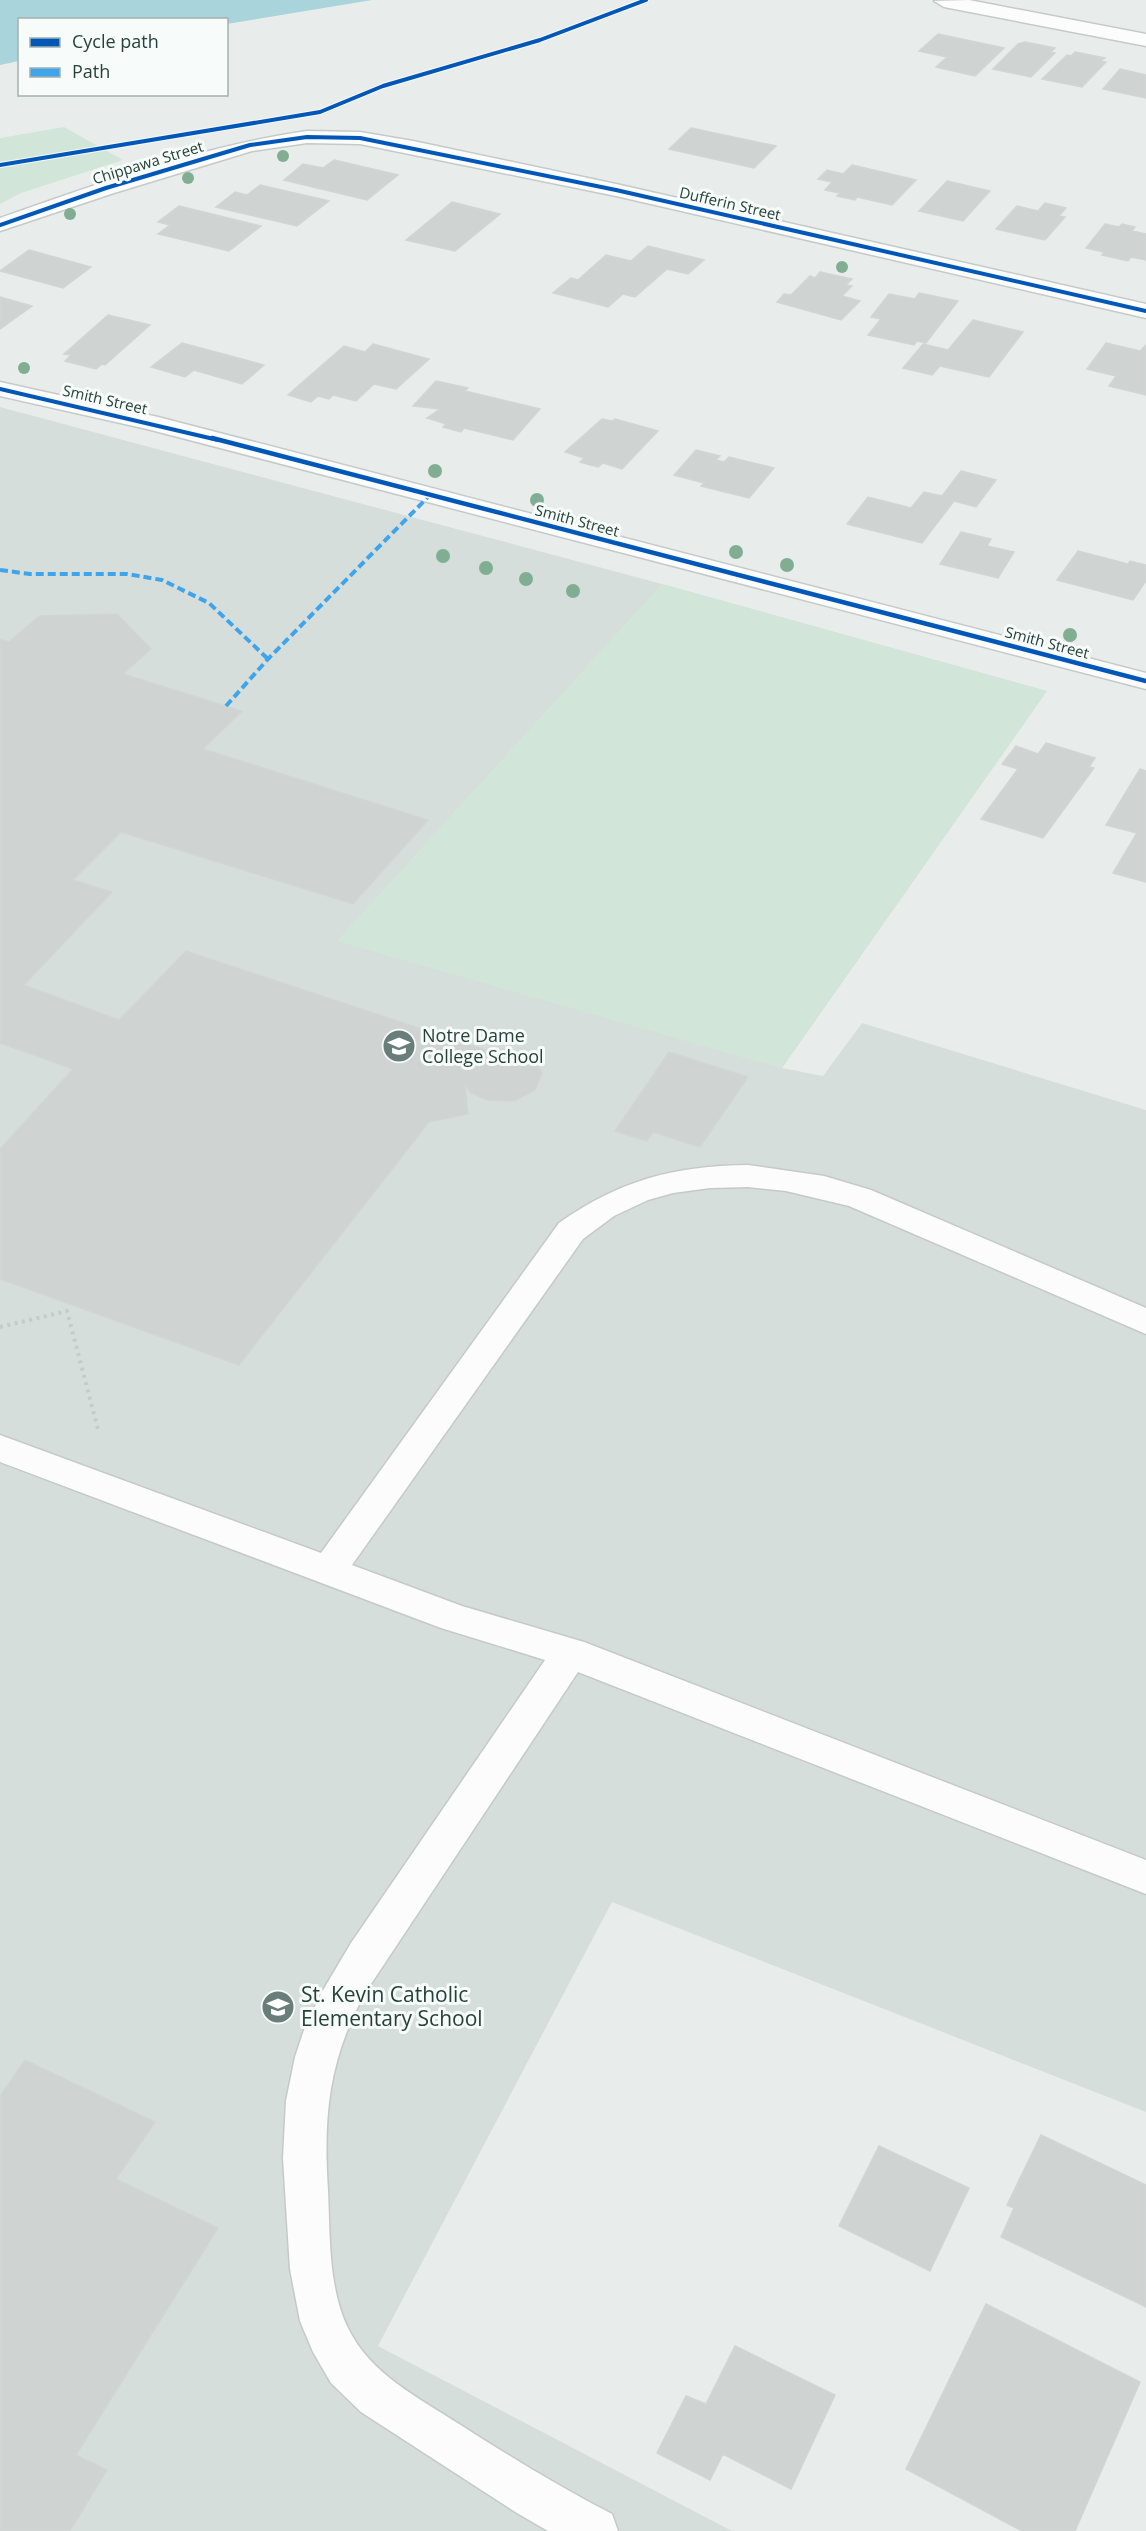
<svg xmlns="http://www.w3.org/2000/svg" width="1146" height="2531" font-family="'Open Sans',sans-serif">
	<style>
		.built { fill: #d6dedb }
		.green { fill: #d1e6d8 }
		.water { fill: #a9d4db }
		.building { fill: #cfd4d2; stroke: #d1d6d4; stroke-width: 1.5 }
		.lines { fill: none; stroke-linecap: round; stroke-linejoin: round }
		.lane-casing { stroke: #c5cac8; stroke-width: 3 }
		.street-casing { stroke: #c5cac8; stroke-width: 3 }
		.path { stroke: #c3ccca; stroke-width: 4; stroke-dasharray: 3 4.5; stroke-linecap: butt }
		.lane { fill: #fcfcfc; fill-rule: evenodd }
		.street { fill: #fcfcfc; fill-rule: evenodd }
		.quiet { stroke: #3ea4ec; stroke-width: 4; stroke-dasharray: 8 4; stroke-linecap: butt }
		.cycleway-far1-casing { stroke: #f7fbf9; stroke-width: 6 }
		.cycleway-casing { stroke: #f7fbf9; stroke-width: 8 }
		.cycleway-far1 { stroke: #0057b8; stroke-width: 4 }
		.cycleway { stroke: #0057b8; stroke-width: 4.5 }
		.tree { fill: #81ae93 }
		.labels { text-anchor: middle; stroke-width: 6; stroke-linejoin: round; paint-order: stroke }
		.far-street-label { font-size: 15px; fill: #24423a; stroke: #f7fbf9 }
		.poi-label { font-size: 18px; fill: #24423a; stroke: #f7fbf9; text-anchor: start }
		.near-poi-label { font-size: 21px; fill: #24423a; stroke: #f7fbf9; text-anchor: start }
	</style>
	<rect width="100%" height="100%" fill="#e8edeb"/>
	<path class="built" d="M0 407 662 584 1047 691 782 1068 823 1076 862 1023 1146 1110V2112L612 1902 378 2346 732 2531H0Z"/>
	<path class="green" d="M64 127 123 160 21 193 0 204V138Z
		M662 584 1047 691 781 1068 337 941Z"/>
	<path class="water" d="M0 0H372L227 24 226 20H20L19 61 0 65Z"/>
	<path class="building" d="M938 34 1004 48 975 76 936 67 947 57 919 51Z
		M1025 42 1055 48 1051 52 1055 53 1031 77 993 69 1018 44Z
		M1075 52 1105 58 1101 61 1106 62 1082 87 1042 79 1067 55 1071 56Z
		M1120 69 1146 75V98L1103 89Z
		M691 128 776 146 754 168 669 149Z
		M334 160 398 175 367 200 284 180 303 164 323 168Z
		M852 165 916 180 892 205 857 197 855 200 837 196 840 193 825 190 832 182 818 179 827 170 843 174Z
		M947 181 990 191 963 221 919 211Z
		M260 185 329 201 297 226 216 207 235 192 247 195Z
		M452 202 500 214 455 251 406 240Z
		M1045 203 1066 208 1059 216 1065 217 1045 240 996 229 1017 206 1038 211Z
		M179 206 261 226 229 251 158 234 170 225 158 222Z
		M1105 224 1119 227 1122 224 1135 227 1132 231 1146 234V260L1131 257 1128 261 1102 255 1104 252 1086 248Z
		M648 246 704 260 688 274 667 269 635 297 623 294 608 307 553 293 571 278 578 280 606 255 631 261Z
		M29 250 91 267 63 288 0 271Z
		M820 272 852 279 846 285 852 286 842 296 860 301 841 320 777 302 784 294 791 295 810 276 815 278Z
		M919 293 958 301 926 343 917 341 914 345 868 335 881 319 871 317 889 294 915 299Z
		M0 297 32 306 0 329Z
		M108 315 150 325 105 365 102 364 96 369 65 361 71 355 64 354Z
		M973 320 1023 332 989 377 940 366 932 375 903 368 923 344 948 350Z
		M182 343 264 365 242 384 194 370 185 377 151 367Z
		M1106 343 1140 351 1146 345V395L1109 386 1116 376 1087 369Z
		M373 344 429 359 396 389 374 384 356 401 333 395 329 399 318 396 311 402 288 395 344 346 365 352Z
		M436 381 468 388 465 391 540 409 513 440 464 428 461 432 443 427 446 424 427 418 440 409 413 406Z
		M602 419 612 421 615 419 658 431 622 469 603 463 598 467 580 462 584 458 565 452Z
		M696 450 720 456 716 460 724 462 729 457 774 468 749 498 701 486 704 483 674 475Z
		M961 471 996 480 976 507 954 501 922 543 847 524 868 497 911 508 924 492 942 496Z
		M961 532 991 539 987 546 1014 552 998 578 940 564Z
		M1078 551 1128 564 1130 561 1146 565V581L1133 600 1057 580Z
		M117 614 151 649 123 674 242 711 203 749 428 820 353 904 121 832 73 880 112 892 24 985 119 1020 186 951 488 1051 502 1049 521 1052 535 1061 542 1073 535 1090 514 1101 487 1100 471 1093 465 1085 468 1114 429 1122 239 1365 0 1279V1149L73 1069 0 1043V639L9 642 39 616Z
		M1046 743 1095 758 1089 767 1094 768 1043 838 981 819 1018 769 1002 764 1016 746 1038 754Z
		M1140 769 1146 771V882L1113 873 1137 833 1106 825Z
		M669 1052 748 1077 700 1147 653 1132 647 1141 615 1131Z
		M25 2060 155 2122 116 2179 218 2228 76 2455 107 2470 70 2531H0V2096Z
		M1041 2135 1146 2185V2307L1001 2237 1014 2208 1007 2205Z
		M879 2146 969 2188 930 2271 839 2226Z
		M986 2304 1140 2382 1075 2531H1022L906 2469Z
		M735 2346 835 2395 791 2489 723 2454 710 2480 657 2453 686 2396 706 2404Z"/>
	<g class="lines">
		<g class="lane-casing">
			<path id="lane" d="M748 1165 824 1176 871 1190 1146 1308V1334L849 1206 786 1191 748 1187 710 1188 673 1193 648 1200 614 1216 583 1239 352 1565 462 1606 584 1642 1146 1860V1894L578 1672 365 1993C329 2059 323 2115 328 2190 330 2233 328 2288 348 2328 370 2374 419 2398 459 2424 509 2456 559 2487 612 2514L618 2531H548L517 2513 361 2412 331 2383 313 2352 300 2321 290 2269 283 2158 286 2101 295 2057 304 2030 322 1992 351 1943 545 1660 441 1628 0 1462V1435L321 1553 559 1223C620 1180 674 1166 748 1165Z"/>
		</g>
		<g class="street-casing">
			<path id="street" d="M969 0 1146 34V46L944 7 934 1Z
				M307 131 360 132 413 141 616 184 1146 304V318L616 196 360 144 307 143 252 151 114 193 0 231V218C100 183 202 146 307 131Z
				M0 382 158 417 1146 673V689L147 429 0 396Z"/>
		</g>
		<path class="path" d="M0 1327 67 1311 99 1433"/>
		<use href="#lane" class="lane"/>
		<use href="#street" class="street"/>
		<path class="quiet" d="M0 570 30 574H127L162 580 209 603 268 659
			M226 706 268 659 430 495"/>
		<g class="cycleway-far1-casing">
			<path id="cycleway-far1" d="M0 165 320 112 383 86 540 40 646 0
				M0 225 106 188 250 145 307 137 360 138 616 190 1146 311
				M0 389 218 440"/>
		</g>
		<g class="cycleway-casing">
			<path id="cycleway" d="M212 438 1146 681"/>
		</g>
		<use href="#cycleway-far1" class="cycleway-far1"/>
		<use href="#cycleway" class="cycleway"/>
	</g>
	<g class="tree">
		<circle cx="283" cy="156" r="6"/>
		<circle cx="188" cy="178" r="6"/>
		<circle cx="70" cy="214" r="6"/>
		<circle cx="842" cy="267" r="6"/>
		<circle cx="24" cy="368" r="6"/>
		<circle cx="435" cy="471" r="7"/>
		<circle cx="537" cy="500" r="7"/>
		<circle cx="736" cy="552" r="7"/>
		<circle cx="443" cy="556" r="7"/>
		<circle cx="787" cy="565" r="7"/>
		<circle cx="486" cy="568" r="7"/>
		<circle cx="526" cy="579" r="7"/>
		<circle cx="573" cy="591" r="7"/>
		<circle cx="1070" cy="635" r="7"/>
	</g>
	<defs>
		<g id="school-disc" transform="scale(1.725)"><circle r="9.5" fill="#697e78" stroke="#f7fbf9"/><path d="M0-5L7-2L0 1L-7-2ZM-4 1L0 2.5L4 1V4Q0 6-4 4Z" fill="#fff"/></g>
	</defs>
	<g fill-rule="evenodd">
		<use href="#school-disc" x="399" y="1046"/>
		<use href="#school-disc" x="278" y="2007"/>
	</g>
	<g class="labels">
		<g class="far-street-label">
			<text transform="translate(148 163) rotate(-17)" y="5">Chippawa Street</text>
			<text transform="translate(730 204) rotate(13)" y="5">Dufferin Street</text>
			<text transform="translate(105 400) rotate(13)" y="5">Smith Street</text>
			<text transform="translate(577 521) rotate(15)" y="5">Smith Street</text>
			<text transform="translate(1047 643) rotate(15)" y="5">Smith Street</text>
		</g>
		<g class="poi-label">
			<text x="422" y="1042">Notre Dame<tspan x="422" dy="21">College School</tspan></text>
		</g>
		<g class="near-poi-label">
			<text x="301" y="2002">St. Kevin Catholic<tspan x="301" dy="24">Elementary School</tspan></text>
		</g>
	</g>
	<rect x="18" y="18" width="210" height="78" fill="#f7fbf9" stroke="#a3b1ad" stroke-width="1.5"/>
	<rect x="30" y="38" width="30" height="9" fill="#0057b8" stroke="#a3b1ad" stroke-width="1.5"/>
	<text x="72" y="48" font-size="18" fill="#24423a">Cycle path</text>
	<rect x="30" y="68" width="30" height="9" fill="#3ea4ec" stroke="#a3b1ad" stroke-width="1.5"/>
	<text x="72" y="78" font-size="18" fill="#24423a">Path</text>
</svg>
